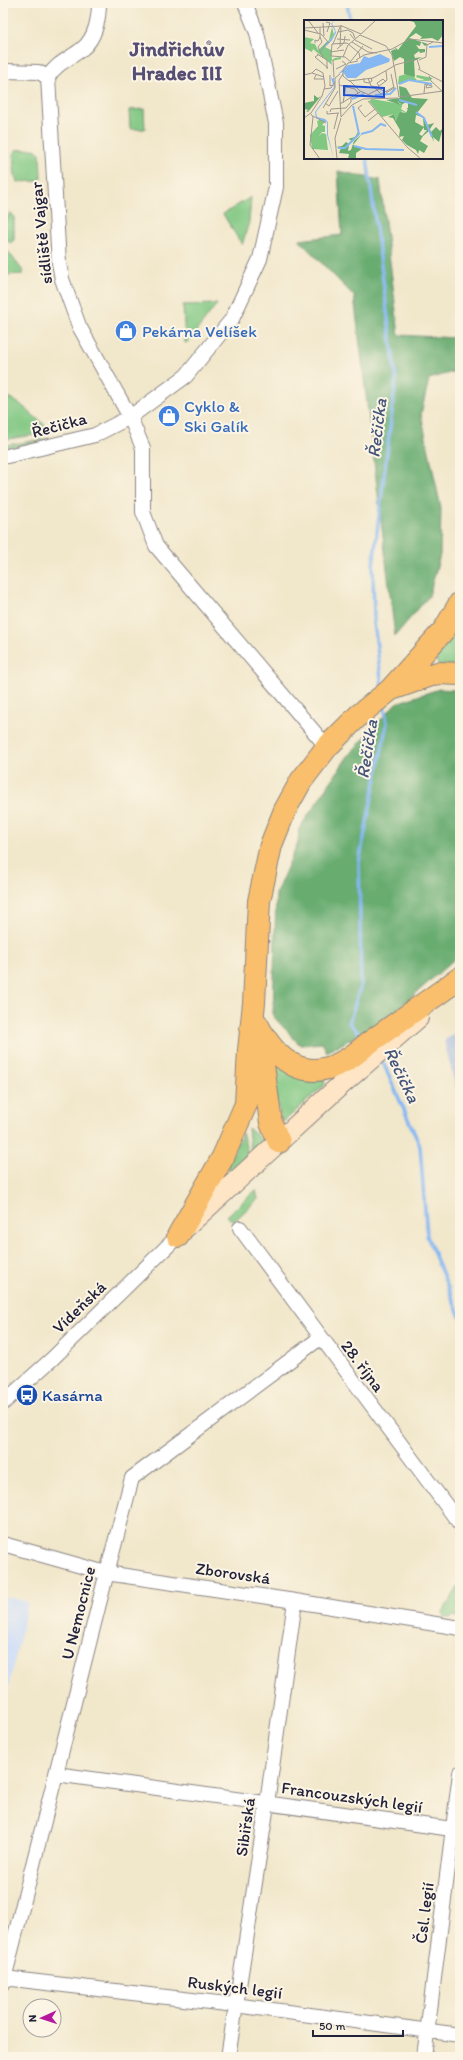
<svg xmlns="http://www.w3.org/2000/svg" width="463" height="2060" font-family="Itim,sans-serif">
	<style>
		.built { fill: #cbdcf9 }
		.industrial { fill: #b7c5de }
		.green { fill: #80c782; stroke: #51745e }
		.forest { fill: #68ac70; stroke: #456756 }
		.lines { fill: none; stroke-linecap: round; stroke-linejoin: round }
		.stream { stroke: #85b7f2; stroke-width: 3.5 }
		.street-casing { stroke: #8a8483; stroke-width: 16 }
		.secondary-casing { stroke: #8a8483; stroke-width: 22 }
		.primary-casing { stroke: #8a8483; stroke-width: 24 }
		.street { stroke: #fff; stroke-width: 14 }
		.secondary { stroke: #fde5c5; stroke-width: 20 }
		.primary { stroke: #f9bf6d; stroke-width: 22 }
		.labels { text-anchor: middle; stroke-width: 4; stroke-linejoin: round; paint-order: stroke }
		.street-label { font-size: 17px; fill: #22223b; stroke: #fcf5e5 }
		.shop-label { font-size: 17px; fill: #366cbe; stroke: #fcf5e5; text-anchor: start }
		.transit-label { font-size: 17px; fill: #164399; stroke: #fcf5e5; text-anchor: start }
		.water-label { font-size: 18px; font-style: italic; fill: #45567b; stroke: #fcf5e5 }
		.district-label { font-size: 21px; font-weight: bold; fill: #554e75; stroke: #fcf5e5 }
		.inset-river { fill: none; stroke: #85b7f2; stroke-width: 2 }
		.inset-road { fill: none; stroke: #9e9891; stroke-width: 1 }
		.view { fill: #1d4ed8; fill-opacity: 0.15; stroke: #1d4ed8; stroke-width: 2 }
		.inset-edge { fill: none; stroke: #22223b; stroke-width: 2 }
	</style>
	<rect width="100%" height="100%" fill="#fcf5e5"/>
	<filter id="ink" filterUnits="userSpaceOnUse"><feTurbulence type="fractalNoise" baseFrequency=".025" numOctaves="2"/><feDisplacementMap in="SourceGraphic" scale="8" xChannelSelector="R" yChannelSelector="G"/><feConvolveMatrix kernelMatrix="1 2 1 2 8 2 1 2 1" color-interpolation-filters="sRGB"/></filter>
	<filter id="wash" filterUnits="userSpaceOnUse"><feTurbulence type="fractalNoise" baseFrequency=".012" numOctaves="4" result="noise"/><feDisplacementMap in="SourceGraphic" scale="16" xChannelSelector="R" yChannelSelector="G"/><feGaussianBlur stdDeviation="0.9" result="paint"/><feColorMatrix in="noise" values="0 0 0 0 0 0 0 0 0 0 0 0 0 0 0 0 0 1.4 0 .05"/><feComposite in="paint" operator="in"/></filter>
	<g filter="url(#wash)">
		<rect width="100%" height="100%" fill="#f1e7cb"/>
		<path class="built" d="M3 1596 28 1602 3 1710Z"/>
		<path class="industrial" d="M460 1029V1105L444 1041Z"/>
		<path class="green" d="M144 109 145 129H130L129 110Z
			M35 149 40 153 41 178 39 181 18 182 15 177 13 154 16 150Z
			M251 197 249 222 242 245 223 214Z
			M10 212 14 216V240L10 243 3 235V227Z
			M3 245 23 271V274L3 275Z
			M217 304 188 342 185 343 183 305Z
			M3 394 20 404 48 428 46 433 3 440Z
			M46 439 48 440 4 449 6 445Z
			M460 625V666L438 665 435 658Z
			M277 1065 324 1077 325 1085 282 1123 269 1069Z
			M248 1128 260 1138V1143L252 1150 250 1148Z
			M242 1133 247 1149V1155L230 1170 227 1167Z
			M256 1190 258 1199 233 1222 227 1216Z
			M460 1584V1617L452 1616 451 1618 444 1617 443 1612Z"/>
		<path class="forest" d="M338 171 380 180 399 335 456 338 460 370 429 379 421 414 441 508 440 555 429 596 395 636 354 296 299 240 342 235Z
			M439 689 455 690 460 693V954L386 1020 327 1052 322 1043 300 1045 273 1016 276 893 298 842 299 829 348 756 396 703Z"/>
		<g class="lines">
			<path class="stream" d="M347 3 350 21
				M367 158 396 379 373 565 374 623 382 687
				M364 1038 349 1023 361 985 359 862 387 723 384 705
				M381 1058 420 1146 427 1236 460 1317"/>
		</g>
	</g>
	<g filter="url(#ink)">
		<g class="lines">
			<g class="street-casing">
				<path id="street" d="M99 3C99 19 95 39 82 49 69 59 57 63 48 77L59 263 62 279 79 326 130 417 143 448V512L156 546 327 747
					M6 71 38 72 48 77
					M3 457 95 435 130 417 186 376 232 319 260 259 276 187V123L257 33 245 3
					M240 1228 460 1524
					M3 1403 52 1359 178 1236
					M3 1544 106 1573 295 1601 460 1628
					M56 1774 452 1829
					M4 1978 235 2005 460 2035
					M3 1983 104 1584 132 1478 320 1338
					M228 2057 265 1818 295 1601
					M424 2057 460 1773"/>
			</g>
			<g class="secondary-casing">
				<path id="secondary" d="M186 1227 334 1091 418 1018"/>
			</g>
			<g class="primary-casing">
				<path id="primary" d="M395 688 437 673 460 674
					M257 1024C284 1076 322 1085 366 1045L460 978
					M259 1036 271 1123 279 1142
					M178 1236 223 1157 246 1104 249 1050 254 1003 259 901 271 845 285 810 301 781 327 747 359 715 390 690 444 630 460 603"/>
			</g>
			<use href="#street" class="street"/>
			<use href="#secondary" class="secondary"/>
			<use href="#primary" class="primary"/>
		</g>
	</g>
	<defs>
		<g id="shop-disc" transform="scale(1.15)"><circle r="9.5" fill="#3f7fe0" stroke="#fcf5e5"/><path d="M-5-2.5h2.3a2.7 3.5 0 0 1 5.4 0H5L5.5 6h-11ZM-1.5-2.5h3a1.5 2.3 0 0 0-3 0Z" fill="#fff"/></g>
		<g id="bus-disc" transform="scale(1.15)"><circle r="9.5" fill="#1a4fb4" stroke="#fcf5e5"/><path d="M-5-6H5V4H4V6H2V4H-2V6H-4V4H-5ZM-3.5-4V0h7V-4ZM-3.5 1.2v1.5H-2V1.2ZM2 1.2v1.5H3.5V1.2Z" fill="#fff"/></g>
	</defs>
	<g fill-rule="evenodd">
		<use href="#shop-disc" x="126" y="331"/>
		<use href="#shop-disc" x="169" y="416"/>
		<use href="#bus-disc" x="27" y="1395"/>
	</g>
	<g class="labels">
		<g class="street-label">
			<text transform="translate(41 233) rotate(-96)" y="6">sídliště Vajgar</text>
			<text transform="translate(59 425) rotate(-15)" y="6">Řečička</text>
			<text transform="translate(79 1307) rotate(-44)" y="6">Vídeňská</text>
			<text transform="translate(363 1366) rotate(53)" y="6">28. října</text>
			<text transform="translate(233 1573) rotate(8)" y="6">Zborovská</text>
			<text transform="translate(78 1613) rotate(-76)" y="6">U Nemocnice</text>
			<text transform="translate(352 1797) rotate(8)" y="6">Francouzských legií</text>
			<text transform="translate(245 1827) rotate(-82)" y="6">Sibiřská</text>
			<text transform="translate(424 1913) rotate(-83)" y="6">Čsl. legií</text>
			<text transform="translate(235 1987) rotate(7)" y="6">Ruských legií</text>
		</g>
		<g class="shop-label">
			<text x="142" y="337">Pekárna Velíšek</text>
			<text x="184" y="412">Cyklo &amp;<tspan x="184" dy="20">Ski Galík</tspan></text>
		</g>
		<g class="transit-label">
			<text x="42" y="1401">Kasárna</text>
		</g>
		<g class="water-label">
			<text transform="translate(377 428) rotate(-83)" y="6">Řečička</text>
			<text transform="translate(367 749) rotate(-81)" y="6">Řečička</text>
			<text transform="translate(402 1075) rotate(64)" y="6">Řečička</text>
		</g>
		<g class="district-label">
			<text x="177" y="56">Jindřichův<tspan x="177" dy="24">Hradec III</tspan></text>
		</g>
	</g>
	<g transform="translate(304 20)">
		<rect width="139" height="139" fill="#f1e7cb"/>
		<path d="M28 7 30 15 24 22H25L27 20H28L21 27 27 30 28 40 31 38 37 37V39L27 41 28 45 9 29 8 32 0 28V17L10 19 6 23 11 24 14 30 25 20ZM106 53 113 60H121L112 57 113 55 129 58 125 61 105 60 94 64 95 56ZM68 79 97 84 93 81H96L99 83 97 89 103 93 105 83 100 82 107 81 112 83 110 95H105L98 91 92 101 90 94 78 97 65 81ZM18 99 22 101 18 105 21 106V112H18L14 117 18 113 22 114 24 130 8 129 6 115 14 106 13 101Z" fill="#80c782"/>
		<path d="M102 0H139V15L134 21 128 18 116 19 118 17 112 13 105 18 124 24 121 26 117 22 116 26 112 25 115 29H121V32L116 33 115 31 110 35 111 38 118 37 110 41 111 57 100 54V39L96 37 90 41 87 31 91 29 92 31 91 27 94 30 112 6 110 2ZM95 66 102 68 108 78 124 79 113 93 118 97 112 95 111 102 120 107 115 114 118 116 123 110H120L119 97 123 105 130 103 126 109 127 112 132 107 136 111 139 108 135 122 129 117 130 122 125 111 119 116 116 121 124 126 120 133 115 130 114 134 112 130 103 125 98 120 100 116 95 117 96 110 89 98 84 97 90 94 92 101 96 92 102 93 104 89 102 88H104V82L98 84 93 81 97 85 82 80 96 78ZM10 75 14 78 17 76 4 92 2 91 5 90 0 89V83L10 81ZM54 112 55 115 45 125 44 131 47 130 50 121 58 114 49 125 58 129 52 133V139H41H44L45 134 35 133 37 128 32 127 38 126 42 122 45 124 47 120 44 119 51 117Z" fill="#68ac70"/>
		<path d="M30 0 28 4 31 9 32 13 28 20 19 29 28 43 27 57 28 59 30 57 31 67 12 92 13 97 21 99 24 102V115L30 139 23 115V102L12 98 11 92 30 67 27 58 28 44 19 28 30 15 31 11 27 4ZM76 34 86 39 85 42 62 50 52 58H43L39 52 34 54 44 45 56 43 60 36 65 38Z" fill="#85b7f2"/>
		<path class="inset-river" d="M125 27 139 26M95 64 105 60 128 64M71 75 86 74 92 68M48 79 60 74M95 80 113 85M112 92 120 98 128 117M57 114 68 111 77 104 82 106M50 126 62 129 100 130M34 128H41L55 114 49 86"/>
		<path class="inset-road" d="M4 0 14 13M22 2 26 3 23 12M19 3 20 16M0 8 38 6 57 14M0 10 17 14 25 23M34 12 44 10 49 13 51 18M46 14 51 20 68 29M57 14 72 0M56 15 82 26 88 35 90 46M16 17 18 22 14 27 19 37M33 19 46 20M48 22 64 32 73 33M11 23V20L14 21 16 17V8M28 24 27 36 41 37 47 42M28 24 43 23 55 33 56 38M29 24 36 7M36 26 37 5M33 29 40 23 41 16M17 31 24 21M26 32 40 30M13 34 23 40V49M14 35 11 37 24 48M39 37 44 25 56 15M29 40 30 57M52 40 60 35 88 29 106 19 139 23M115 40 122 37 123 25 129 22M47 41 59 26M54 41 44 43 39 50V56L45 61 69 58 90 46M90 45 95 77M91 45 113 39 116 49M32 49 42 44 38 41M114 49 139 62M0 55 8 53 20 57M12 55 10 59H20M26 55V66L29 65M125 56 127 61 139 72M60 58V62L65 63 68 61 67 58M64 58 67 66 74 67 83 60 82 51M45 60 56 71M35 65 51 69 54 73M75 66 73 63 79 59 82 62M71 68 77 74 90 67M20 69 27 68 31 62M56 71 70 77M82 73 90 68 87 54M120 73 121 64 128 66V67L122 68 123 65M65 74 75 69 83 72M95 77 139 71M64 81 103 127 117 139M21 83 25 86 34 71M39 83 42 66M36 84 56 72M58 85 54 88 61 97 71 89M19 88 31 68V58L36 54M23 91V94L35 93M26 92 27 89 42 88 47 82V78M7 94 9 97 6 125 16 139M9 96 22 103M37 97 35 60 39 54M37 97 48 85 59 79 94 78M0 98 7 93 18 76 21 66 19 53 12 49 8 53M64 101 74 93M30 109 34 93M33 139 31 118 37 98"/>
		<path class="view" d="M40 66 80 68V77L40 75Z"/>
		<rect width="139" height="139" class="inset-edge"/>
	</g>
	<rect width="463" height="2060" fill="none" stroke="#fcf5e5" stroke-width="16"/>
	<g transform="translate(42 2018) rotate(267)"><circle r="19" fill="#fcf5e5" stroke="#a5a1a1"/>
	<path d="M0-3L7 15L0 10L-7 15Z" fill="#b5179e"/>
	<text y="-6" font-size="11" font-weight="bold" text-anchor="middle" fill="#22223b">N</text>
	</g>
	<path d="M313 2030v6h90v-6" fill="none" stroke="#22223b" stroke-width="2"/>
	<text x="319" y="2030" font-size="12" fill="#22223b" stroke="#fcf5e5" stroke-width="3" paint-order="stroke">50 m</text>
</svg>
